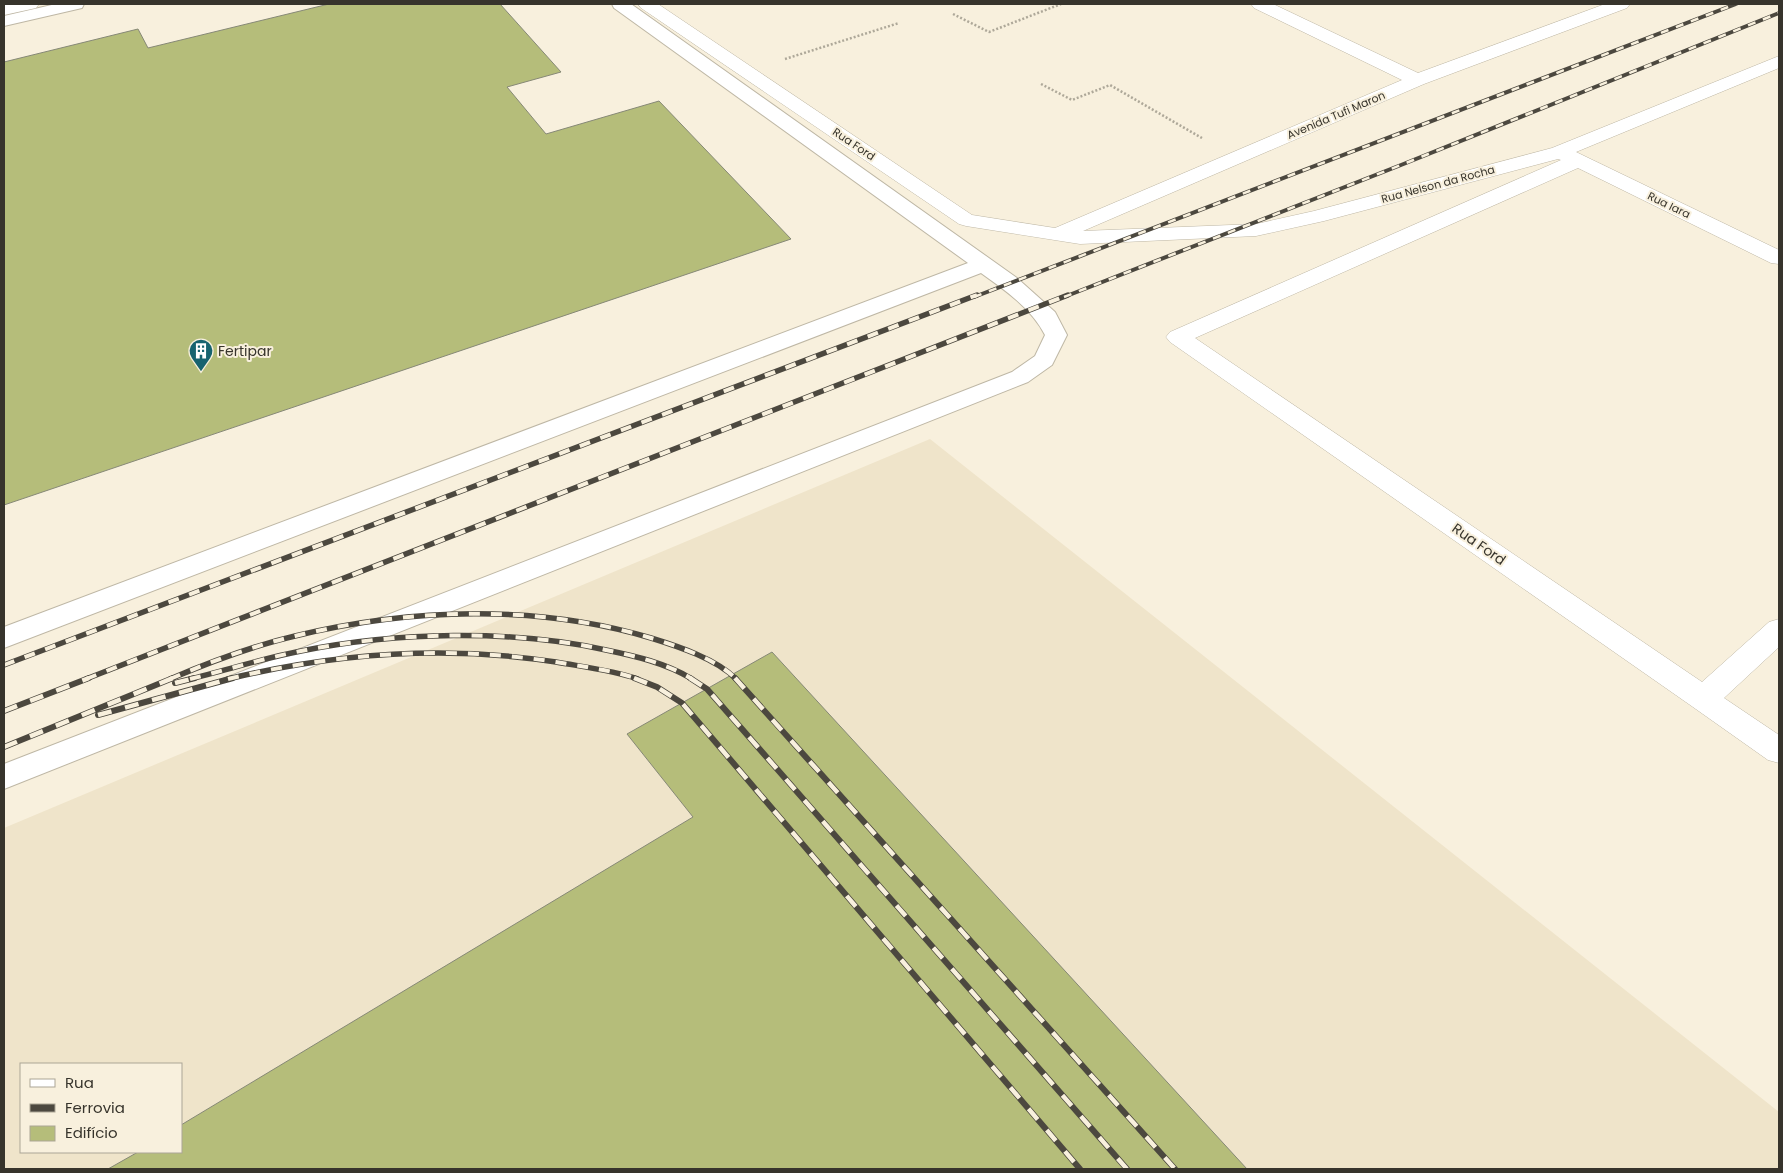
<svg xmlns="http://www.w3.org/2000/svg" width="1783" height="1173" font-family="Poppins,sans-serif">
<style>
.built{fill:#efe4ca;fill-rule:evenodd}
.building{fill:#b5bd7a;stroke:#868876}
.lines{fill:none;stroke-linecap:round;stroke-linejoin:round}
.service-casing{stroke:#beb7a5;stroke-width:2}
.minor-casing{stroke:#beb7a5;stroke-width:1}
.tertiary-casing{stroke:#beb7a5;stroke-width:1}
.path{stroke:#aea899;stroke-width:2.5;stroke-dasharray:2 2;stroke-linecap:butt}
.service{fill:#fff;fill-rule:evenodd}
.minor{fill:#fff;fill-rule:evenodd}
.tertiary{fill:#fff;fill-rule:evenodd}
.rail-far2-casing{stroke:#4c483f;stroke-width:4}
.rail-far1-casing{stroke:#4c483f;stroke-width:5.5}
.rail-casing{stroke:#4c483f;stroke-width:6}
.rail-far2{stroke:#f8f0dd;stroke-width:2.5;stroke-dasharray:8;stroke-linecap:butt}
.rail-far1{stroke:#f8f0dd;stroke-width:4;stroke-dasharray:11;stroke-linecap:butt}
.rail{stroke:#f8f0dd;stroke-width:4.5;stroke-dasharray:14;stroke-linecap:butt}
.labels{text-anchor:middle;stroke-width:4;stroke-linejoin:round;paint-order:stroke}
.far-street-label{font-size:11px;fill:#37342c;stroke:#f8f0dd}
.poi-label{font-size:14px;fill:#37342c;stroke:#f8f0dd;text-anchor:start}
.street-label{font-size:14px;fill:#37342c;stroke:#f8f0dd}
</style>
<rect width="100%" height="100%" fill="#f8f0dd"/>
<!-- built -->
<path class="built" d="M930,439L1779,1112V1169H4V828ZM21,1064H181V1152H21Z"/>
<!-- building -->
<path class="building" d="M329,4H500L561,72L507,87L546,134L659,101L791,239L4,505V62L138,29L148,48Z
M772,652L1247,1169H108L138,1152H181V1125L693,817L627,734Z"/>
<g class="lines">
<defs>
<path id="service" d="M56,4H84L82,8L4,26V16Z
M612,4H631L1017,278L1055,312L1067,335L1052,365L1028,382L4,789V764L1012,372L1035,356L1045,335C1032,309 1005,290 981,273L4,648V627L968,263L614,8Z"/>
<path id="minor" d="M638,4H658L972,215L1055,228L1402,80L1254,8L1251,4H1273L1418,73L1605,4H1630L1627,8L1424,84L1083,231L1256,224L1314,211L1552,148L1779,56V68L1576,152L1779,250V264L1771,263L1578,168L1195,338L1702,682L1769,622L1779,619V647L1724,698L1779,735V763L1768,760L1693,707L1170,342L1166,337L1170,332L1561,160L1558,159L1324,221L1256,236L1080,244L966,226L959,224L641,8Z"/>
<path id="tertiary" d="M8,4H39L36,8L4,15V5Z"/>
</defs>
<!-- service casing -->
<use href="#service" class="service-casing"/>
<!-- minor casing -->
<use href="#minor" class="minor-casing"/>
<!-- tertiary casing -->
<use href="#tertiary" class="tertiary-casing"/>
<!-- path -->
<path class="path" d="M953,14L989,32L1061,4
M785,59L899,23
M1041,84L1072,100L1110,85L1202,138"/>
<!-- service -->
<use href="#service" class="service"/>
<!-- minor -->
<use href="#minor" class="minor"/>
<!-- tertiary -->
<use href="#tertiary" class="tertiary"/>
<defs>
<path id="rail-far2" d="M974,297L1736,4
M1064,297L1401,165L1779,13"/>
<path id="rail-far1" d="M4,665L977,295
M86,679L1068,295
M170,679C210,662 252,646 295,636C410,608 538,604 651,638C677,646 717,659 736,679
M190,679C227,670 264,658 301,651C395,632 512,629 606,650C635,656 666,663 692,679
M228,679C336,653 446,645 556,662C584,667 612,670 638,679"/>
<path id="rail" d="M634,678L657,687L682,703L1080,1169
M690,678L707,689L1127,1169
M735,678L1175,1169
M175,683L195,678
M4,711L89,678
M98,715L233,678
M4,747L173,678"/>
</defs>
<!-- rail-far2 casing -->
<use href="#rail-far2" class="rail-far2-casing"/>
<!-- rail-far1 casing -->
<use href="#rail-far1" class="rail-far1-casing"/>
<!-- rail casing -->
<use href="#rail" class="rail-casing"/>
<!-- rail-far2 -->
<use href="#rail-far2" class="rail-far2"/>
<!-- rail-far1 -->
<use href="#rail-far1" class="rail-far1"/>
<!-- rail -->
<use href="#rail" class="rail"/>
</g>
<!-- icons -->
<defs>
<symbol id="building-pin" viewBox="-11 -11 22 30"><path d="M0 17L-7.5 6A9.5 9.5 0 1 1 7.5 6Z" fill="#17636f" stroke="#f8f0dd"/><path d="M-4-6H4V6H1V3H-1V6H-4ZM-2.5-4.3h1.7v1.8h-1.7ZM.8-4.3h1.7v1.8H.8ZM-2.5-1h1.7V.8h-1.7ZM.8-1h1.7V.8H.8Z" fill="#fff"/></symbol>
</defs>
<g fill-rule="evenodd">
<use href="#building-pin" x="187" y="337" width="28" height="38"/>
</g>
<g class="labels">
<!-- far-street labels -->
<g class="far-street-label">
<text transform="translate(1336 115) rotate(-23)" y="4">Avenida Tufi Maron</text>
<text transform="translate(854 144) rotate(34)" y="4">Rua Ford</text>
<text transform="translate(1438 184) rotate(-15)" y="4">Rua Nelson da Rocha</text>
<text transform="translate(1669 205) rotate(26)" y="4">Rua Iara</text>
</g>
<!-- poi labels -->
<g class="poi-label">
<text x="218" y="356">Fertipar</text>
</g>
<!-- street labels -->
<g class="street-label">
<text transform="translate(1479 544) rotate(35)" y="5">Rua Ford</text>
</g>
</g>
<!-- border -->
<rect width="1783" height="1173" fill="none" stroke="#37342c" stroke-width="10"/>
<!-- legend -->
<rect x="20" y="1063" width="162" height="90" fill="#f8f0dd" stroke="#aba596"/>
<rect x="30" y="1079" width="25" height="8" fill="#ffffff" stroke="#aba596"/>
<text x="65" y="1088" font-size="15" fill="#37342c">Rua</text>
<rect x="30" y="1104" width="25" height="8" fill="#4c483f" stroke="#aba596"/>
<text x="65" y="1113" font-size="15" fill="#37342c">Ferrovia</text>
<rect x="30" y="1126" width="25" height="15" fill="#b5bd7a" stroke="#aba596"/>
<text x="65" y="1138" font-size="15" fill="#37342c">Edifício</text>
</svg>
